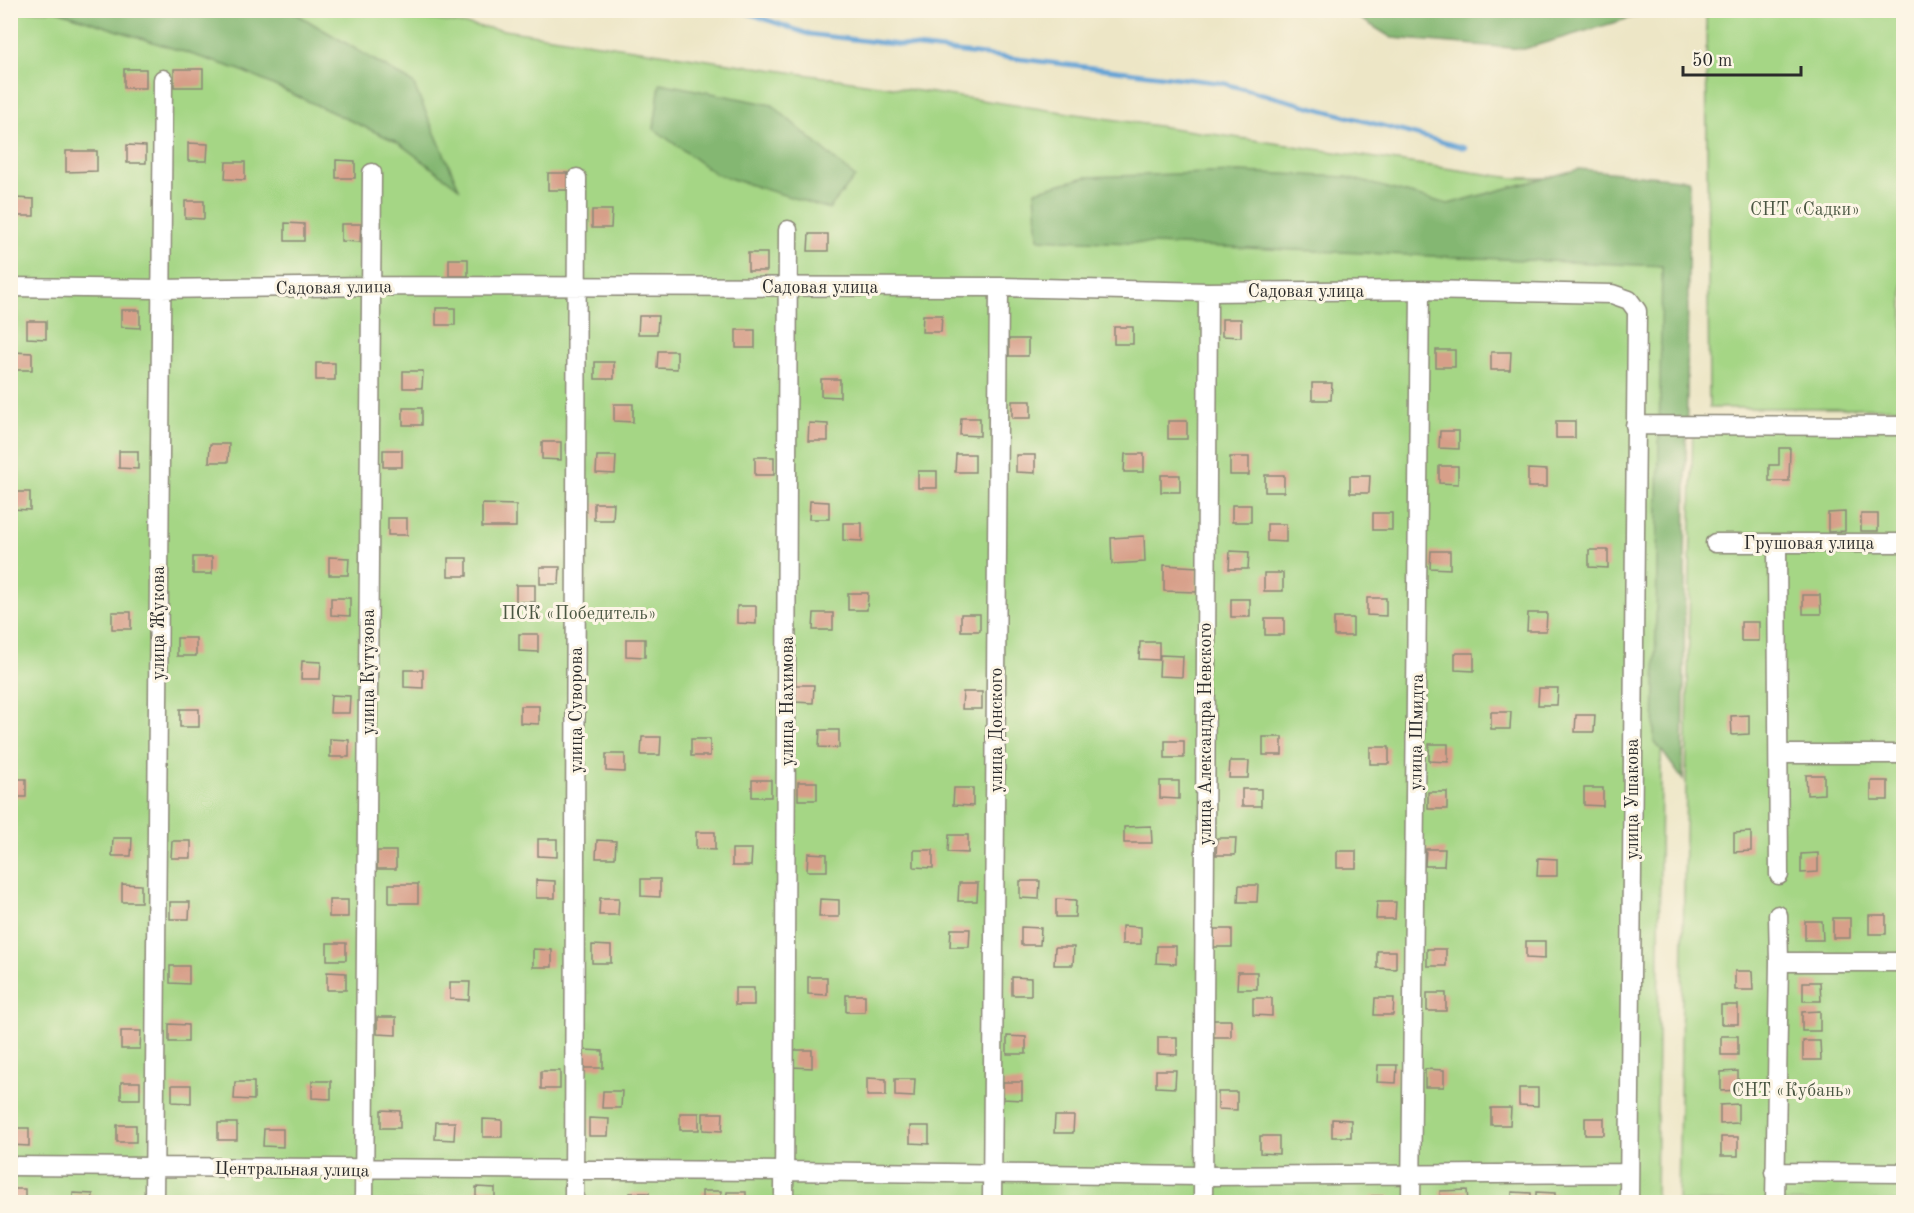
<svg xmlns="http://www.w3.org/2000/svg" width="1914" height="1213" font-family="'Old Standard TT',serif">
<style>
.green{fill:#a5d685;stroke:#688058;stroke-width:1.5}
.forest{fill:#84b772;stroke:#58714e;stroke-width:1.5}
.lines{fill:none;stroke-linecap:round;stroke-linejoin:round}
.stream{stroke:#62a2d5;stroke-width:4.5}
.building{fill:#d79f89}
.street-casing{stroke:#8c8878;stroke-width:21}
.street{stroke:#fff;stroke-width:18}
.labels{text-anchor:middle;stroke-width:6;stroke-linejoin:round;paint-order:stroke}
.park-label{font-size:18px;fill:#4a5642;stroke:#fcf5e5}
.street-label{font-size:18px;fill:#2b2b2b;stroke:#fcf5e5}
</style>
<rect width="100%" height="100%" fill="#fcf5e5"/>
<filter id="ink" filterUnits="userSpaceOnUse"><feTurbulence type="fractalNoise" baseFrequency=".0167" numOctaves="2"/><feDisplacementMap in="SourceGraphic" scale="12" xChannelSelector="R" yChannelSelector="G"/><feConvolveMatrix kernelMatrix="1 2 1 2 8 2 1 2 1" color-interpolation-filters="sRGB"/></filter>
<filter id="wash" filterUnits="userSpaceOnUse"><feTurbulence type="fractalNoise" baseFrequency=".008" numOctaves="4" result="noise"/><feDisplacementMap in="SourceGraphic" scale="24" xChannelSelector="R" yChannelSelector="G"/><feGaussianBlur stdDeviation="1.35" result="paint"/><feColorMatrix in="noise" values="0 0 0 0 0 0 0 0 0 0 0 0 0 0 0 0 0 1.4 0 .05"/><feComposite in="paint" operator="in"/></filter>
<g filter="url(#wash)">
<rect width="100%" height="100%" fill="#ede6c6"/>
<!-- green -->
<path class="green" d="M10,11H403L421,18L1513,178H1668L1656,1202H11Z
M1706,11H1903V408H1709Z
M1903,419V1202H1678L1693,420Z"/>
<!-- forest -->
<path class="forest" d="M290,10L413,83L459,188L397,142L240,70L57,11Z
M1348,11L1654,10V11L1524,49L1392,38Z
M660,83L772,105L855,177L829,209L716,174L654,129Z
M1579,169L1689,180L1683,780L1654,740L1662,266L1038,239L1035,191L1086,177L1239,172L1346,177L1448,204Z"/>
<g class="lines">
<!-- stream -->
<path class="stream" d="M739,10L808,34L1222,83L1465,148"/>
</g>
<g id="blocks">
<!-- building -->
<path class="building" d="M124,69H146V88H124Z
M174,69H203V87H174Z
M188,143L208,144L207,161H188Z
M127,145L146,146V163H127Z
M66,151H97V171L66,172Z
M336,160L355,161V178H336Z
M226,162H245V180L225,179Z
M548,173H567V190H548Z
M15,198L34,199V216H15Z
M185,201H204V219L185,218Z
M592,210H612L611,228H592Z
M285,223L304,224V241H285Z
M341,224H361L360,242L341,241Z
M809,234H828V251H808Z
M748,253H767V271H748Z
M449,259H468V276H449Z
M436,308H455V325H436Z
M121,310H140V328L121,327Z
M923,315H942L941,332H922Z
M639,316H658L657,334H638Z
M1222,319H1241V337L1222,336Z
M27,321H46V339L27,338Z
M1114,327H1133V344H1114Z
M736,330H755V348H736Z
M1009,339H1028V356H1009Z
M1436,350H1455V367H1436Z
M658,351H677V369L657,368Z
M13,352L32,353V370H12Z
M1491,352H1511L1510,370H1491Z
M595,362H614V379H595Z
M316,363H335V380H316Z
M403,371H423L422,388H403Z
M821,379H840V397L821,396Z
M1312,383H1332L1331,400H1312Z
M1012,401H1031V418H1012Z
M614,404H633V422L614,421Z
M403,408H422V425H403Z
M961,418H980V436L960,435Z
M1168,421H1187V439H1168Z
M1556,421H1575V438H1556Z
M809,423L828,424V441H808Z
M1440,431H1459V449L1439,448Z
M542,442H561V460L542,459Z
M210,444H229L228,462H209Z
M1779,448H1790L1789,481H1769V465H1779Z
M383,450H402V467H383Z
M119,451H138V469L119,468Z
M956,454H975V472H955Z
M1125,454H1144V472H1124Z
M1016,455H1035V473L1016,472Z
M597,456H616L615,474L596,473Z
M755,457H774V475H755Z
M1230,457H1249V475H1230Z
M1439,466H1458V484L1439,483Z
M1528,469L1547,470V487H1528Z
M918,471H937V488H918Z
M1161,475H1180V492H1161Z
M1265,475H1284V492H1265Z
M1350,476H1370L1369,493H1350Z
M11,492H30V510L11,509Z
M810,501L829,502V519H809Z
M594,503H614L613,520H594Z
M482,504L516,505V527H482Z
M1232,505H1251V522H1232Z
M1845,512V531L1828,532V513Z
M1373,513H1392V530H1373Z
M1861,514H1878V531H1861Z
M388,518H407V535H388Z
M843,523H862V541L843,540Z
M1267,524H1286V542L1267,541Z
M1144,536L1145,562L1112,564L1111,538Z
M1589,550H1608V568L1589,567Z
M1230,551L1249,552L1248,569H1229Z
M1431,551H1450V569L1430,568Z
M193,557H212V574H193Z
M329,557L349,558L348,575H329Z
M448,558H467V576H448Z
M1164,565L1198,567L1197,592L1164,591Z
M540,567H560L559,584H540Z
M1264,573H1283V591H1264Z
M516,585H535V602H516Z
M848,593H868L867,610H848Z
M1803,595H1820L1821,614H1803Z
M331,598H350V616L331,615Z
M1367,598H1386V616L1367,615Z
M1231,599H1250V617H1231Z
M737,606H756V624L737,623Z
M112,612H131V629H112Z
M814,613H833V630H813Z
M1528,613H1547L1546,631H1527Z
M961,614H980V631H961Z
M1265,618H1284V635H1265Z
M1334,618H1353V636H1334Z
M1741,622H1759V641H1741Z
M519,634H538V652L519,651Z
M177,638H196V656H177Z
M626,639H645V657L626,656Z
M1140,642H1159V660L1139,659Z
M1455,653H1474V671L1455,670Z
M1160,655L1183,656L1182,677L1159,676Z
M302,661L321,662L320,679H301Z
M404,670H423V688L404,687Z
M795,685H814L813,703L794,702Z
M1539,688H1558L1557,705H1538Z
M963,692H982V709H962Z
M331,695L350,696L349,713H330Z
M520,706H539V724L520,723Z
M180,709H199V727H180Z
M1491,712H1511L1510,729H1491Z
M1576,715H1595L1594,732H1575Z
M1749,715V734L1732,735L1731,716Z
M820,730H839V748L819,747Z
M642,737H661L660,755H641Z
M1263,737H1282V755H1263Z
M330,739L349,740V757H330Z
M691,739H710V756H691Z
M1165,741H1184V758H1165Z
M1429,744H1448V762L1429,761Z
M1370,747H1389V764H1370Z
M606,754H625V772L606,771Z
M1230,761H1249L1248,778H1229Z
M1806,775H1824V794L1807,795Z
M10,779H26V797H10Z
M752,780H771V797H752Z
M1160,781H1179V799L1160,798Z
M1871,781H1888V800H1871Z
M798,782H817V800H798Z
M954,788H973V806L953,805Z
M1584,788H1603V806L1584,805Z
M1242,789H1261V806H1242Z
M1428,792H1447V809H1428Z
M1151,826L1152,843H1124V827Z
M696,832H715V850L696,849Z
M1751,832V851L1734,852V833Z
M949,835H968V853L948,852Z
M113,838H132L131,856H112Z
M1217,838H1236L1235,855H1216Z
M538,839H557V857L538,856Z
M597,840L616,841L615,858H596Z
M172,841H191V858H171Z
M732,849H752L751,866H732Z
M1426,849H1445L1444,866H1425Z
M914,850H933V868L914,867Z
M377,851H396V869H377Z
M1337,851H1356V868H1337Z
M808,853L827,854V871H807Z
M1818,853V872L1801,873V854Z
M1538,858L1557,859V876H1537Z
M641,879H660V897L641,896Z
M536,880L555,881V898H536Z
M1020,881H1040L1039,899L1020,898Z
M959,883H978L977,901H958Z
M122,884L141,885V902H122Z
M389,884H418V903H389Z
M1239,885H1258L1257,902H1238Z
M600,898H619L618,915H599Z
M820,899L839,900V917H819Z
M1056,899L1076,900L1075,917H1056Z
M329,900H348V917H329Z
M170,902H190L189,919H170Z
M1377,902H1396L1395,919H1376Z
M1869,915H1886V934H1869Z
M1833,918H1850V938H1833Z
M1805,921H1822L1823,940H1805Z
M1122,926L1141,927V944H1122Z
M1021,927L1041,928L1040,945H1021Z
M951,929H970L969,947H950Z
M1213,929H1232V947H1213Z
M1526,941H1545V959L1526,958Z
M327,943H346V960H327Z
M592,945L611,946V963H592Z
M1157,946H1176V964L1156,963Z
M1055,947H1074L1073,965H1054Z
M533,949L552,950V967H533Z
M1427,949H1446V966H1427Z
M1377,951H1396V969L1377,968Z
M170,966H189V984L170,983Z
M1735,971H1752L1753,990H1735Z
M327,972L346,973V990H327Z
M1238,972H1257V989H1237Z
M808,977H827V995L808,994Z
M1012,977L1031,978V995H1012Z
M450,982H470L469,1000L450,999Z
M1803,982H1820L1821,1001H1803Z
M735,988H754V1005H735Z
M1427,993H1446V1011H1427Z
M846,995H865V1012H846Z
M1253,998H1272V1016L1253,1015Z
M1375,998H1394L1393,1015H1374Z
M1721,1005H1738V1024H1721Z
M1820,1011V1031H1802V1012Z
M377,1017H396V1035L377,1034Z
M1212,1020H1231V1037H1212Z
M169,1024L188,1025V1042H169Z
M121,1031H141L140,1049H121Z
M1007,1036L1026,1037V1054H1007Z
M1721,1036H1738V1055H1721Z
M1158,1037H1177V1055L1158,1054Z
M1803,1041H1820L1821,1060H1803Z
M584,1050L603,1051V1068H584Z
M793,1050H812V1068L792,1067Z
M1378,1065H1397L1396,1083L1377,1082Z
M1425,1069L1444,1070V1087H1425Z
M1156,1070H1176L1175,1088L1156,1087Z
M541,1071H560V1089H541Z
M1738,1071V1090L1721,1091V1072Z
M867,1078L886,1079V1096H867Z
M895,1079H915L914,1097L895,1096Z
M312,1081H331V1099L312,1098Z
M121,1082H140V1099H121Z
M235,1082H254V1100L234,1099Z
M1003,1082H1022V1100L1003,1099Z
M172,1085H191V1103L172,1102Z
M1519,1088H1538V1106L1519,1105Z
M603,1091H622L621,1108H602Z
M1218,1092H1237V1110L1218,1109Z
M1738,1104V1123L1720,1124V1105Z
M1491,1108H1511L1510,1125H1491Z
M381,1110L400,1111V1128H381Z
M680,1113H699V1130H680Z
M703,1113H723L722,1131L703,1130Z
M1055,1116H1074L1073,1133H1054Z
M589,1118L609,1119L608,1136H589Z
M1585,1118H1604V1135H1585Z
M483,1119L502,1120V1137H483Z
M1332,1119L1351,1120V1137H1332Z
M436,1122H455L454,1140L435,1139Z
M218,1123H237V1140H218Z
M117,1125H136V1142H117Z
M910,1126H929V1144L910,1143Z
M10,1128H29V1146L10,1145Z
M264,1129H283V1147L263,1146Z
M1260,1136H1279V1154L1260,1153Z
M1721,1137H1738V1156H1721Z
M476,1187L495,1188V1202H476Z
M10,1189H25V1202H10Z
M1467,1190L1468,1202H1441L1440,1191Z
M702,1191H721V1202H702Z
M727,1192H746V1202H726Z
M1512,1192L1531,1193V1202H1512Z
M1536,1192L1555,1193V1202H1536Z
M73,1193L93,1194L92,1202H73Z
M630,1193H649V1202H630Z
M1372,1196H1391V1202H1372Z
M1594,1199L1614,1200V1202H1594Z"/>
</g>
</g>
<g filter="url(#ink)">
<use href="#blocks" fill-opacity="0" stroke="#8c8878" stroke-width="1.5"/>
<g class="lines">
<defs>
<path id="street" d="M10,287L160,289L371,286L999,287L1208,292L1420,290L1612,294L1629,300L1637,311L1629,1202
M1635,425L1904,426
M1715,543H1904
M1777,543L1779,875
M1779,754H1904
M1779,962H1904
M10,1166L784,1171L1203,1176L1629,1173
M1774,1172L1904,1173
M154,1202L163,79
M364,1202L372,173
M574,1202L577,178
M784,1202L788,230
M992,1202L999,287
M1203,1202L1208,292
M1411,1202L1420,290
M1775,1202L1779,962L1778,915"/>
</defs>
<!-- street casing -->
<use href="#street" class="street-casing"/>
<!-- street -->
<use href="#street" class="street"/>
</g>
</g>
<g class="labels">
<!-- park labels -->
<g class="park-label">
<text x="1805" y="215">СНТ «Садки»</text>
<text x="579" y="619">ПСК «Победитель»</text>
<text x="1792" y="1096">СНТ «Кубань»</text>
</g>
<!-- street labels -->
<g class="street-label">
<text transform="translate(334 287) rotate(-1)" y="6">Садовая улица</text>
<text x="820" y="293">Садовая улица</text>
<text x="1306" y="297">Садовая улица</text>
<text x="1809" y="549">Грушовая улица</text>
<text transform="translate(158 623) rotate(-90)" y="6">улица Жукова</text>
<text transform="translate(368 672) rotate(-90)" y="6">улица Кутузова</text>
<text transform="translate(787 701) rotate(-90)" y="6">улица Нахимова</text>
<text transform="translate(576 710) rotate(-90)" y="6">улица Суворова</text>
<text transform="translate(996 730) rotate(-90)" y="6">улица Донского</text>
<text transform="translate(1416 732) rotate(-89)" y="6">улица Шмидта</text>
<text transform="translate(1205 734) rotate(-90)" y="6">улица Александра Невского</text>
<text transform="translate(1632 799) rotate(-90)" y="6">улица Ушакова</text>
<text transform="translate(292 1169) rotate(1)" y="6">Центральная улица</text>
</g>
</g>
<!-- margin -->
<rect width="1914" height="1213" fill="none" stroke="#fcf5e5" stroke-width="36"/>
<!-- scale -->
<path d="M1683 66v9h118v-9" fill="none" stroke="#2b2b2b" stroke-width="3"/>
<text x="1692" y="66" font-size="18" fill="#2b2b2b" stroke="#fcf5e5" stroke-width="4.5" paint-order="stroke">50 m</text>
</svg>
